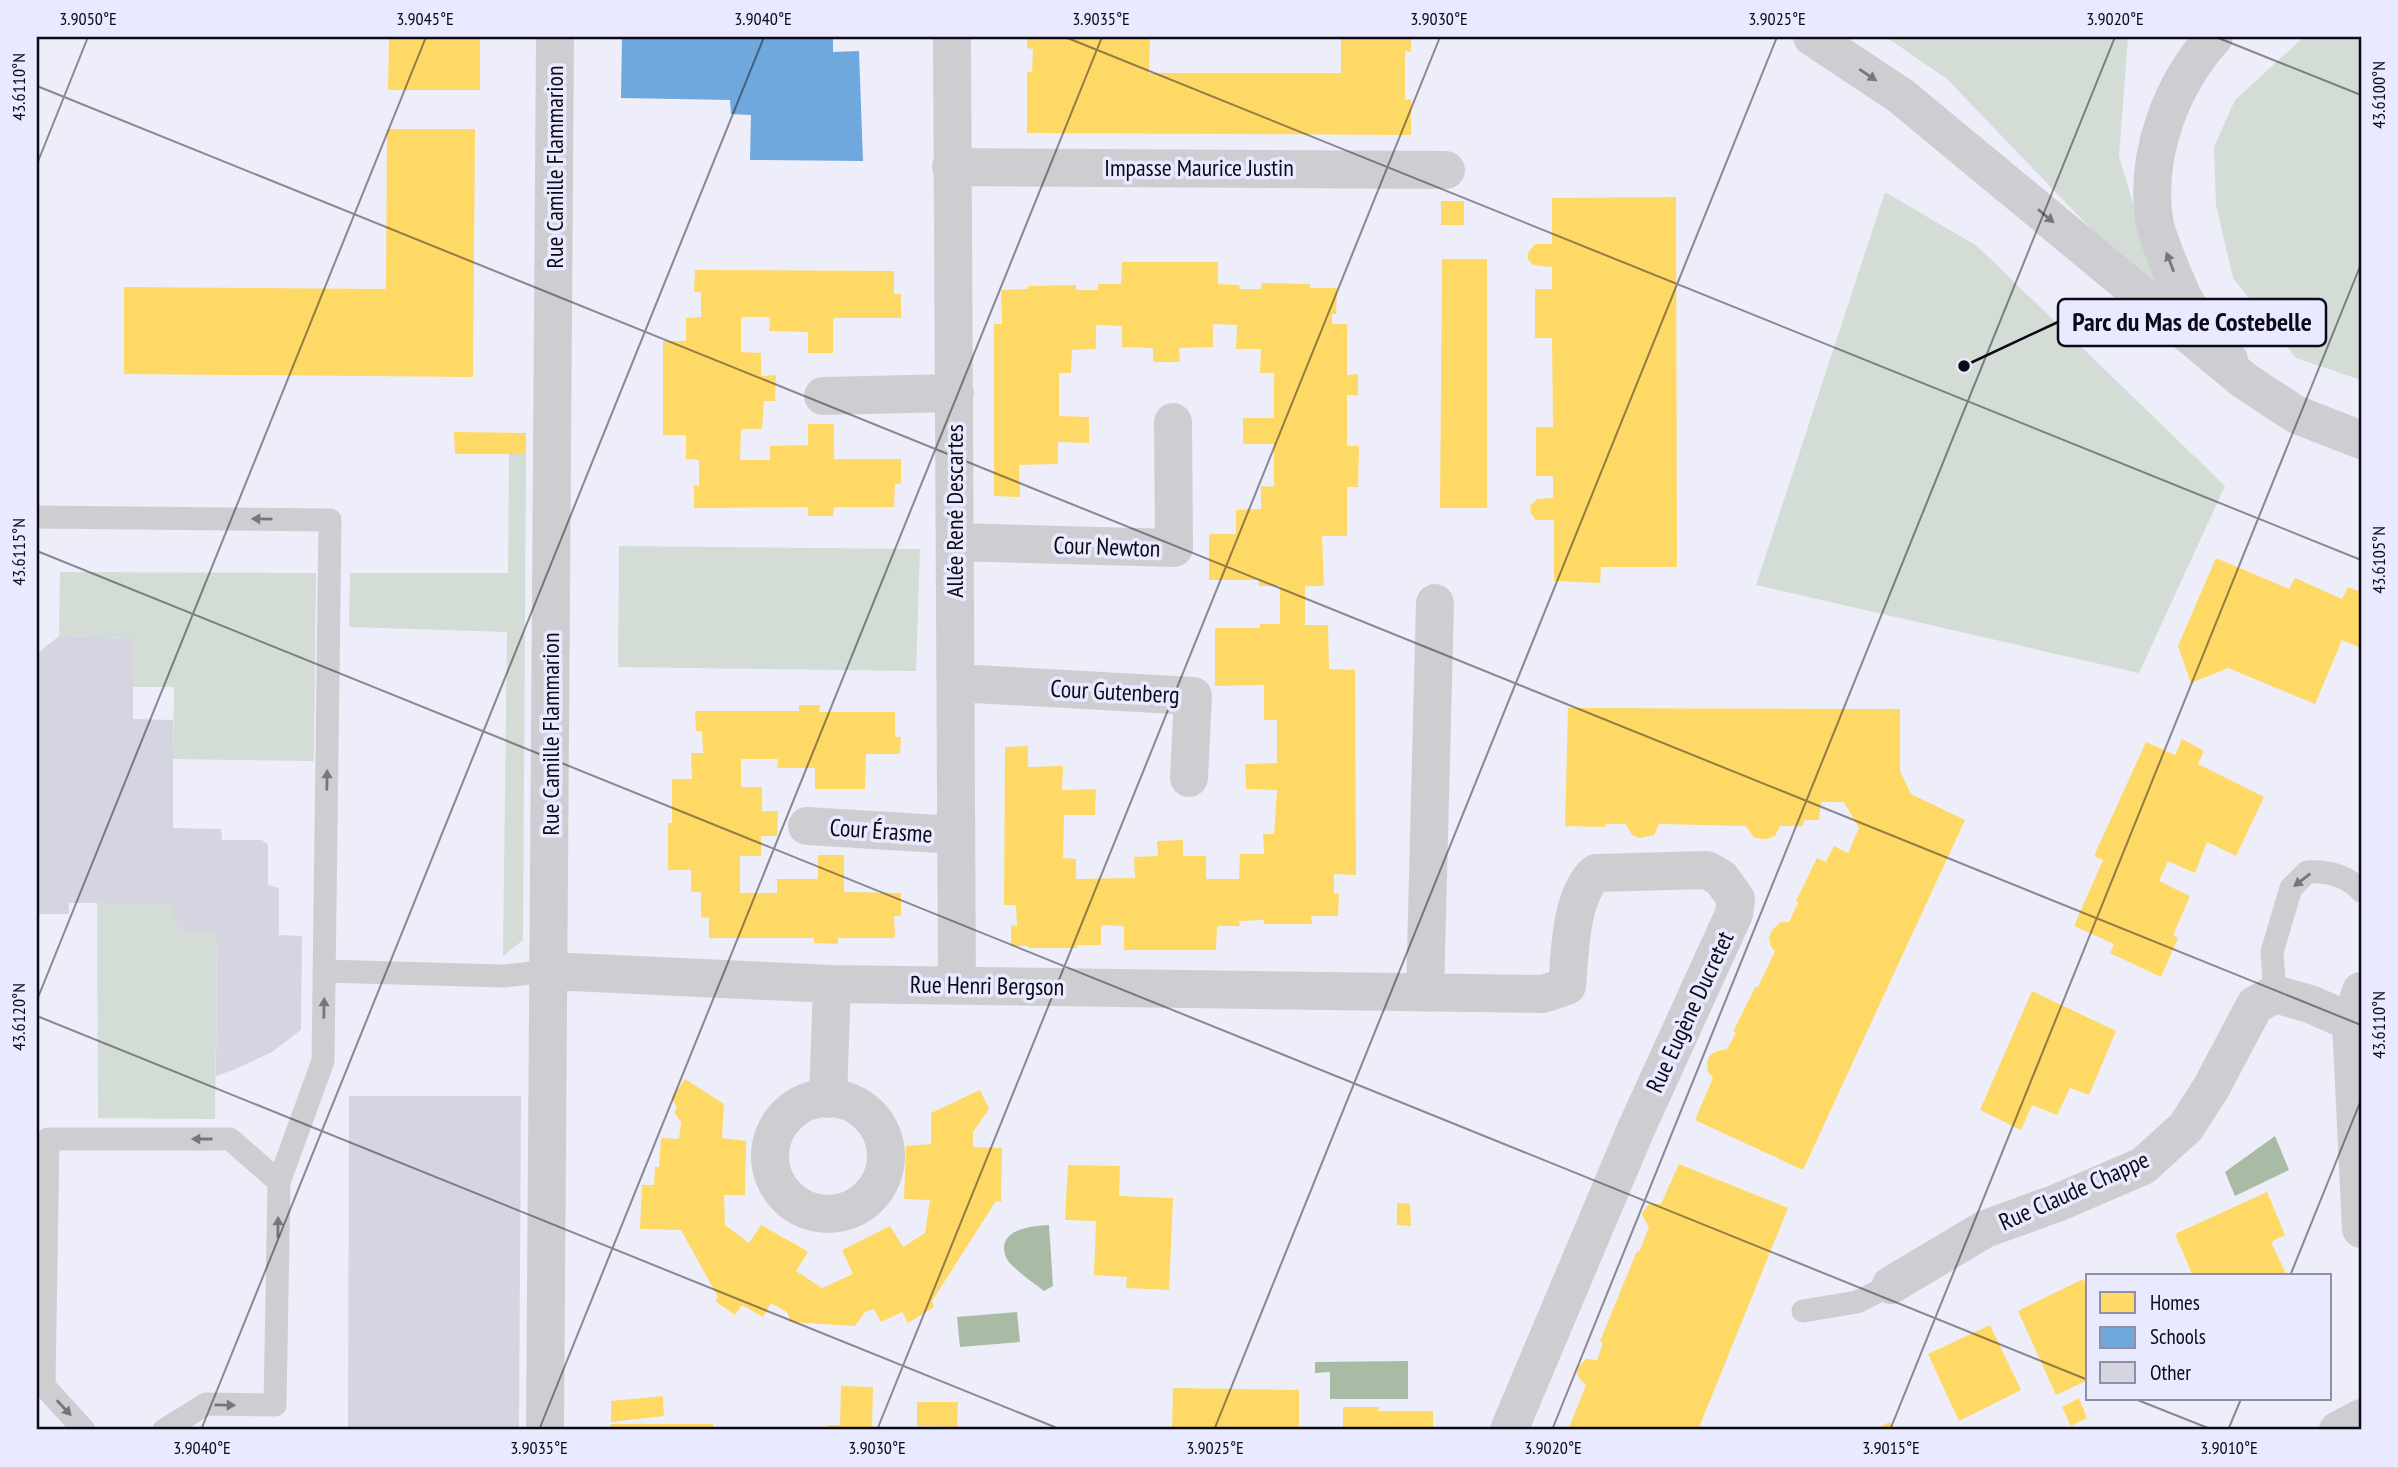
<svg xmlns="http://www.w3.org/2000/svg" width="2398" height="1467" font-family="'PT Sans Narrow',sans-serif">
<style>
.green{fill:#d3dcd5}
.water{fill:#a9baa5}
.homes{fill:#ffd966}
.schools{fill:#6fa8dc}
.building{fill:#d5d5e2}
.lines{fill:none;stroke-linecap:round;stroke-linejoin:round}
.service{stroke:#ceced2;stroke-width:23}
.minor{stroke:#ceced2;stroke-width:38}
.secondary{stroke:#ceced2;stroke-width:38}
.primary{stroke:#ceced2;stroke-width:38}
.oneway{fill:#76767d}
.ticks{fill:none;stroke:#0b0a16;stroke-width:2;stroke-opacity:0.45}
.labels{text-anchor:middle;stroke-width:7;stroke-linejoin:round;paint-order:stroke}
.street-label{font-size:24px;fill:#0b0a16;stroke:#e9e9ff}
.leader{fill:none;stroke:#0b0a16;stroke-width:2.5}
.callout-dot{fill:#0b0a16;stroke:#e9e9ff;stroke-width:2.5}
.callout{fill:#e9e9ff;stroke:#0b0a16;stroke-width:2.5}
.callout-label{font-size:26px;text-anchor:middle;font-weight:bold;fill:#0b0a16}
.neatline{fill:none;stroke:#0b0a16;stroke-width:2.5}
.ticks-label{font-size:18px;text-anchor:middle;fill:#0b0a16}
</style>
<rect width="100%" height="100%" fill="#eeeefa"/>
<!-- green -->
<path class="green" d="M1886,37H2128L2119,156L2163,304L1947,79Z
M2304,37H2361V380L2296,358L2233,278L2216,205L2214,147L2235,100Z
M1885,192L1977,246L2225,486L2139,673L1756,585Z
M509,454H526L523,940L503,956L507,632L349,627L350,573H508Z
M619,546L920,549L916,671L618,667Z
M60,572L316,573L314,761L173,759L174,687H132L133,638L59,636Z
M97,903H173C172,935 191,932 217,934L215,1119L98,1118Z"/>
<!-- water -->
<path class="water" d="M2275,1136L2289,1170L2235,1196L2225,1172Z
M1049,1225L1053,1286L1044,1291C1034,1283 1023,1276 1014,1267C1008,1263 1004,1255 1004,1248C1004,1228 1034,1226 1049,1225Z
M1017,1312L1020,1342L960,1347L957,1317Z
M1408,1361V1399H1330V1372L1315,1373V1362Z"/>
<!-- homes -->
<path class="homes" d="M389,37H480V90H388Z
M1027,37H1150L1149,73H1341V37H1411V52L1405,51V100L1411,99V135L1027,133V72H1032L1033,49L1027,48Z
M387,129H475L473,377L124,374V287L386,289Z
M1676,197L1677,567H1601L1600,583L1554,581V520H1536L1531,514L1530,506L1537,499L1553,498V476H1536V427H1553L1552,338H1535V289H1552V267L1533,265L1528,259V253L1535,244H1552V198Z
M1441,201H1464V225H1441Z
M1442,259H1487V508H1440Z
M1122,262H1218V284L1239,285L1240,289H1261L1262,283L1310,284V288H1337L1336,314H1332V324H1347V375L1358,374V395H1347V446H1359L1358,487H1347V536H1322L1324,586H1305V625H1328L1329,669L1355,670L1356,875L1334,874V894H1339L1338,916H1311L1312,924H1264V920L1239,921L1240,926H1217L1216,950H1124V926L1101,925V945H1077V948H1029L1028,946H1011V925L1017,926L1016,905H1004L1005,747L1028,746V767L1063,766L1062,790L1096,789L1095,815H1064L1063,858L1076,859V879L1135,878L1134,857L1158,856L1157,841L1183,840V856H1206V879H1239L1240,854H1264L1263,834H1274L1277,790L1246,789L1245,764L1277,763V720H1264V685L1215,686V628H1260V624H1280V586H1259V580H1209V534H1236V510L1261,509V486L1274,487V444H1243V418H1274V373H1260L1261,349H1236L1237,325L1213,324V347L1179,348L1180,362H1153V348L1122,347V326L1096,325V349L1072,350L1071,373H1059V416L1089,417V443L1058,442V464L1019,465L1020,497L994,496V324H1002L1001,290L1028,289V286L1076,285V290H1098V284H1121Z
M695,270L894,271V294H901V318H833V353H808V332L769,331L770,317H741V352L761,353V376L776,375L775,401H764L762,429H741L740,460H770V446L808,445V424H834V459H901V484H895L894,507H834L833,516H808V507L694,508V485L699,486V460L686,459V435H663V341H686V318L701,317V292H694Z
M454,432L526,433V454H455Z
M2216,558L2289,589L2295,578L2342,599L2348,587L2361,592V643L2359,647L2342,640L2315,704L2228,668L2191,683L2178,646Z
M799,705H820L819,712H895V737H901L900,754H866L865,789H815V768H777L778,759H741V787H762V811H778L777,836H761V856H740V893H777V879H818V855H844V892L901,893V916H894L895,938H838V944L814,943V938H709V918L701,917V892H691V870H668V823H672V779H692L691,753H703L702,731H696L695,711H799Z
M1568,708L1900,709V771L1911,794L1965,820L1803,1170L1695,1120L1713,1078L1708,1072L1707,1063L1710,1055L1717,1051L1727,1049L1736,1033L1733,1032L1755,987H1758L1775,951L1771,947L1769,938L1772,930L1781,922H1789L1798,903L1796,901L1817,858L1826,862L1834,846L1848,853L1859,828L1844,802H1821L1819,820H1804L1803,826H1780L1775,836L1766,839L1754,838L1746,826L1659,824L1654,835L1640,838L1632,835L1626,824H1606L1605,827L1565,826Z
M2182,739L2204,751L2198,764L2264,797L2236,856L2207,842L2195,873L2168,861L2159,881L2190,896L2173,935L2178,938L2161,977L2110,953L2114,944L2074,926L2103,860L2094,856L2146,742L2175,755Z
M2032,991L2116,1031L2089,1095L2070,1088L2057,1115L2032,1105L2021,1130L1980,1110Z
M685,1079L724,1104L722,1138L746,1141L745,1195H724L725,1225L749,1243L761,1225L802,1248L808,1252L796,1271L822,1288L853,1274L842,1250L890,1226L903,1247L925,1233L930,1200L904,1199L906,1146L931,1144V1113L980,1090L989,1109L973,1132V1147L1002,1148L1001,1202L996,1201L932,1301L934,1307L908,1323L902,1312L881,1322L874,1309L865,1312L855,1326L791,1322L787,1312L771,1303L763,1317L742,1305L735,1315L715,1301L718,1297L681,1230L640,1229L642,1185H654L655,1167H659L661,1138L679,1139L681,1122L674,1112L677,1108L672,1098Z
M1679,1164L1788,1208L1698,1430H1568L1586,1385L1581,1381L1577,1374L1578,1367L1586,1359L1597,1360L1603,1343L1600,1341L1637,1251L1639,1252L1649,1227L1642,1215L1644,1210L1649,1204H1661Z
M1068,1165L1120,1166L1119,1196L1173,1198L1169,1290L1126,1288L1127,1277L1094,1275L1096,1221L1065,1220Z
M2267,1192L2285,1235L2271,1242L2287,1276H2193L2175,1234Z
M1397,1203L1410,1204L1411,1226L1397,1225Z
M2083,1279L2088,1288V1380L2056,1395L2018,1311Z
M1990,1325L2021,1390L1959,1421L1928,1354Z
M841,1386L873,1387L872,1426L875,1427V1430H828L827,1425H840Z
M1173,1388L1299,1390V1430H1172Z
M663,1396L664,1416L611,1422V1401Z
M2079,1398L2087,1418L2071,1426L2062,1407Z
M917,1402H958L957,1427L917,1426Z
M1343,1407H1379L1378,1411H1433V1430H1343Z
M1890,1422L1894,1430H1872Z
M611,1424H713V1430H611Z"/>
<!-- schools -->
<path class="schools" d="M622,37H833V52L859,51L863,161L750,160L751,115L731,114L730,100L621,98Z"/>
<!-- building -->
<path class="building" d="M59,636L133,638V719L173,720V828L221,829L222,840H262L268,845V885L279,888V935L302,936L301,1030L272,1052L236,1069L216,1076L217,934L185,932L177,924L173,915V903H69V914H37V654Z
M349,1096H521L519,1430H348Z"/>
<g class="lines">
<!-- service -->
<path class="service" d="M37,517L330,520L323,1061L279,1182L275,1405L206,1404L164,1430
M324,971L503,976L550,971
M2275,994L2272,952L2291,888L2307,872C2328,871 2347,875 2361,891
M1803,1311L1857,1302L1891,1285
M84,1430L44,1386L48,1139H230L279,1182"/>
<!-- minor -->
<path class="minor" d="M952,37L957,986
M951,167L1446,170
M823,396L955,393
M956,542L1174,548L1173,422
M956,683L1193,696L1189,778
M807,826L956,835
M550,971L832,984L1543,994L1567,986C1570,954 1570,895 1596,873L1707,870L1721,878L1736,899L1734,914L1636,1129L1509,1430
M2361,991L2351,1022L2361,1229
M1425,993L1435,603
M770 1156a58 58 0 1 1 116 0a58 58 0 1 1-116 0Z
M828,1099L832,984
M1891,1285L1985,1229L2057,1203L2143,1166L2186,1127L2211,1088L2255,1005L2275,994L2310,1004L2351,1022
M545,1430L555,37"/>
<!-- secondary -->
<path class="secondary" d="M2214,37C2171,85 2145,154 2154,219C2156,235 2175,279 2182,295C2193,318 2214,339 2229,360
M2338,1430L2361,1418"/>
<!-- primary -->
<path class="primary" d="M1812,37L1901,96L2245,381L2295,414L2361,440"/>
</g>
<!-- one-way arrows -->
<defs><path id="oneway-solid" d="M-6-.8H1V-3.2L6.5 0L1 3.2V.8H-6Z" transform="scale(1.75)"/></defs>
<g class="oneway">
<use href="#oneway-solid" transform="translate(1868 75) rotate(34)"/>
<use href="#oneway-solid" transform="translate(2046 216) rotate(40)"/>
<use href="#oneway-solid" transform="translate(2170 262) rotate(-111)"/>
<use href="#oneway-solid" transform="translate(262 519) rotate(-179)"/>
<use href="#oneway-solid" transform="translate(327 780) rotate(-89)"/>
<use href="#oneway-solid" transform="translate(2302 880) rotate(142)"/>
<use href="#oneway-solid" transform="translate(324 1008) rotate(-89)"/>
<use href="#oneway-solid" transform="translate(202 1139) rotate(180)"/>
<use href="#oneway-solid" transform="translate(278 1227) rotate(-89)"/>
<use href="#oneway-solid" transform="translate(225 1405) rotate(1)"/>
<use href="#oneway-solid" transform="translate(64 1408) rotate(47)"/>
</g>
<!-- ticks -->
<path class="ticks" d="M1065,37L2361,560M2216,37L2361,95M37,86L2361,1025M37,164L88,37M37,551L2088,1380M37,1000L426,37M37,1016L1062,1430M2290,1276L2361,1100M2135,1399L2213,1430M201,1430L764,37M539,1430L1102,37M877,1430L1440,37M1214,1430L1777,37M1552,1430L2115,37M1890,1430L2361,264M2228,1430L2241,1399"/>
<g class="labels">
<!-- street labels -->
<g class="street-label">
<text transform="translate(555 167) rotate(-90)" y="8">Rue Camille Flammarion</text>
<text x="1199" y="176">Impasse Maurice Justin</text>
<text transform="translate(955 511) rotate(-90)" y="8">Allée René Descartes</text>
<text transform="translate(1107 547) rotate(2)" y="8">Cour Newton</text>
<text transform="translate(1115 692) rotate(3)" y="8">Cour Gutenberg</text>
<text transform="translate(551 734) rotate(-90)" y="8">Rue Camille Flammarion</text>
<text transform="translate(881 831) rotate(4)" y="8">Cour Érasme</text>
<text transform="translate(987 986) rotate(1)" y="8">Rue Henri Bergson</text>
<text transform="translate(1690 1012) rotate(-65)" y="8">Rue Eugène Ducretet</text>
<text transform="translate(2074 1191) rotate(-24)" y="8">Rue Claude Chappe</text>
</g>
</g>
<!-- callouts -->
<path class="leader" d="M1964 366L2058 322"/>
<circle class="callout-dot" cx="1964" cy="366" r="7"/>
<rect class="callout" x="2058" y="299" width="268" height="47" rx="7"/>
<g class="callout-label">
<text x="2192" y="331">Parc du Mas de Costebelle</text>
</g>
<!-- border -->
<rect width="2398" height="1467" fill="none" stroke="#e9e9ff" stroke-width="77"/>
<!-- legend -->
<rect x="2086" y="1274" width="245" height="126" fill="#e9e9ff" stroke="#9090a2" stroke-width="2"/>
<rect x="2100" y="1292" width="35" height="21" fill="#ffd966" stroke="#9090a2" stroke-width="2"/>
<text x="2150" y="1310" font-size="21" fill="#0b0a16">Homes</text>
<rect x="2100" y="1327" width="35" height="21" fill="#6fa8dc" stroke="#9090a2" stroke-width="2"/>
<text x="2150" y="1344" font-size="21" fill="#0b0a16">Schools</text>
<rect x="2100" y="1362" width="35" height="21" fill="#d5d5e2" stroke="#9090a2" stroke-width="2"/>
<text x="2150" y="1380" font-size="21" fill="#0b0a16">Other</text>
<rect x="38" y="38" width="2322" height="1390" class="neatline"/>
<g class="ticks-label">
<text x="88" y="25">3.9050°E</text>
<text x="425" y="25">3.9045°E</text>
<text x="763" y="25">3.9040°E</text>
<text x="1101" y="25">3.9035°E</text>
<text x="1439" y="25">3.9030°E</text>
<text x="1777" y="25">3.9025°E</text>
<text x="2115" y="25">3.9020°E</text>
<text transform="translate(19 87) rotate(-90)" y="6">43.6110°N</text>
<text transform="translate(2379 95) rotate(-90)" y="6">43.6100°N</text>
<text transform="translate(19 552) rotate(-90)" y="6">43.6115°N</text>
<text transform="translate(2379 560) rotate(-90)" y="6">43.6105°N</text>
<text transform="translate(19 1017) rotate(-90)" y="6">43.6120°N</text>
<text transform="translate(2379 1025) rotate(-90)" y="6">43.6110°N</text>
<text x="202" y="1454">3.9040°E</text>
<text x="539" y="1454">3.9035°E</text>
<text x="877" y="1454">3.9030°E</text>
<text x="1215" y="1454">3.9025°E</text>
<text x="1553" y="1454">3.9020°E</text>
<text x="1891" y="1454">3.9015°E</text>
<text x="2229" y="1454">3.9010°E</text>
</g>
</svg>
